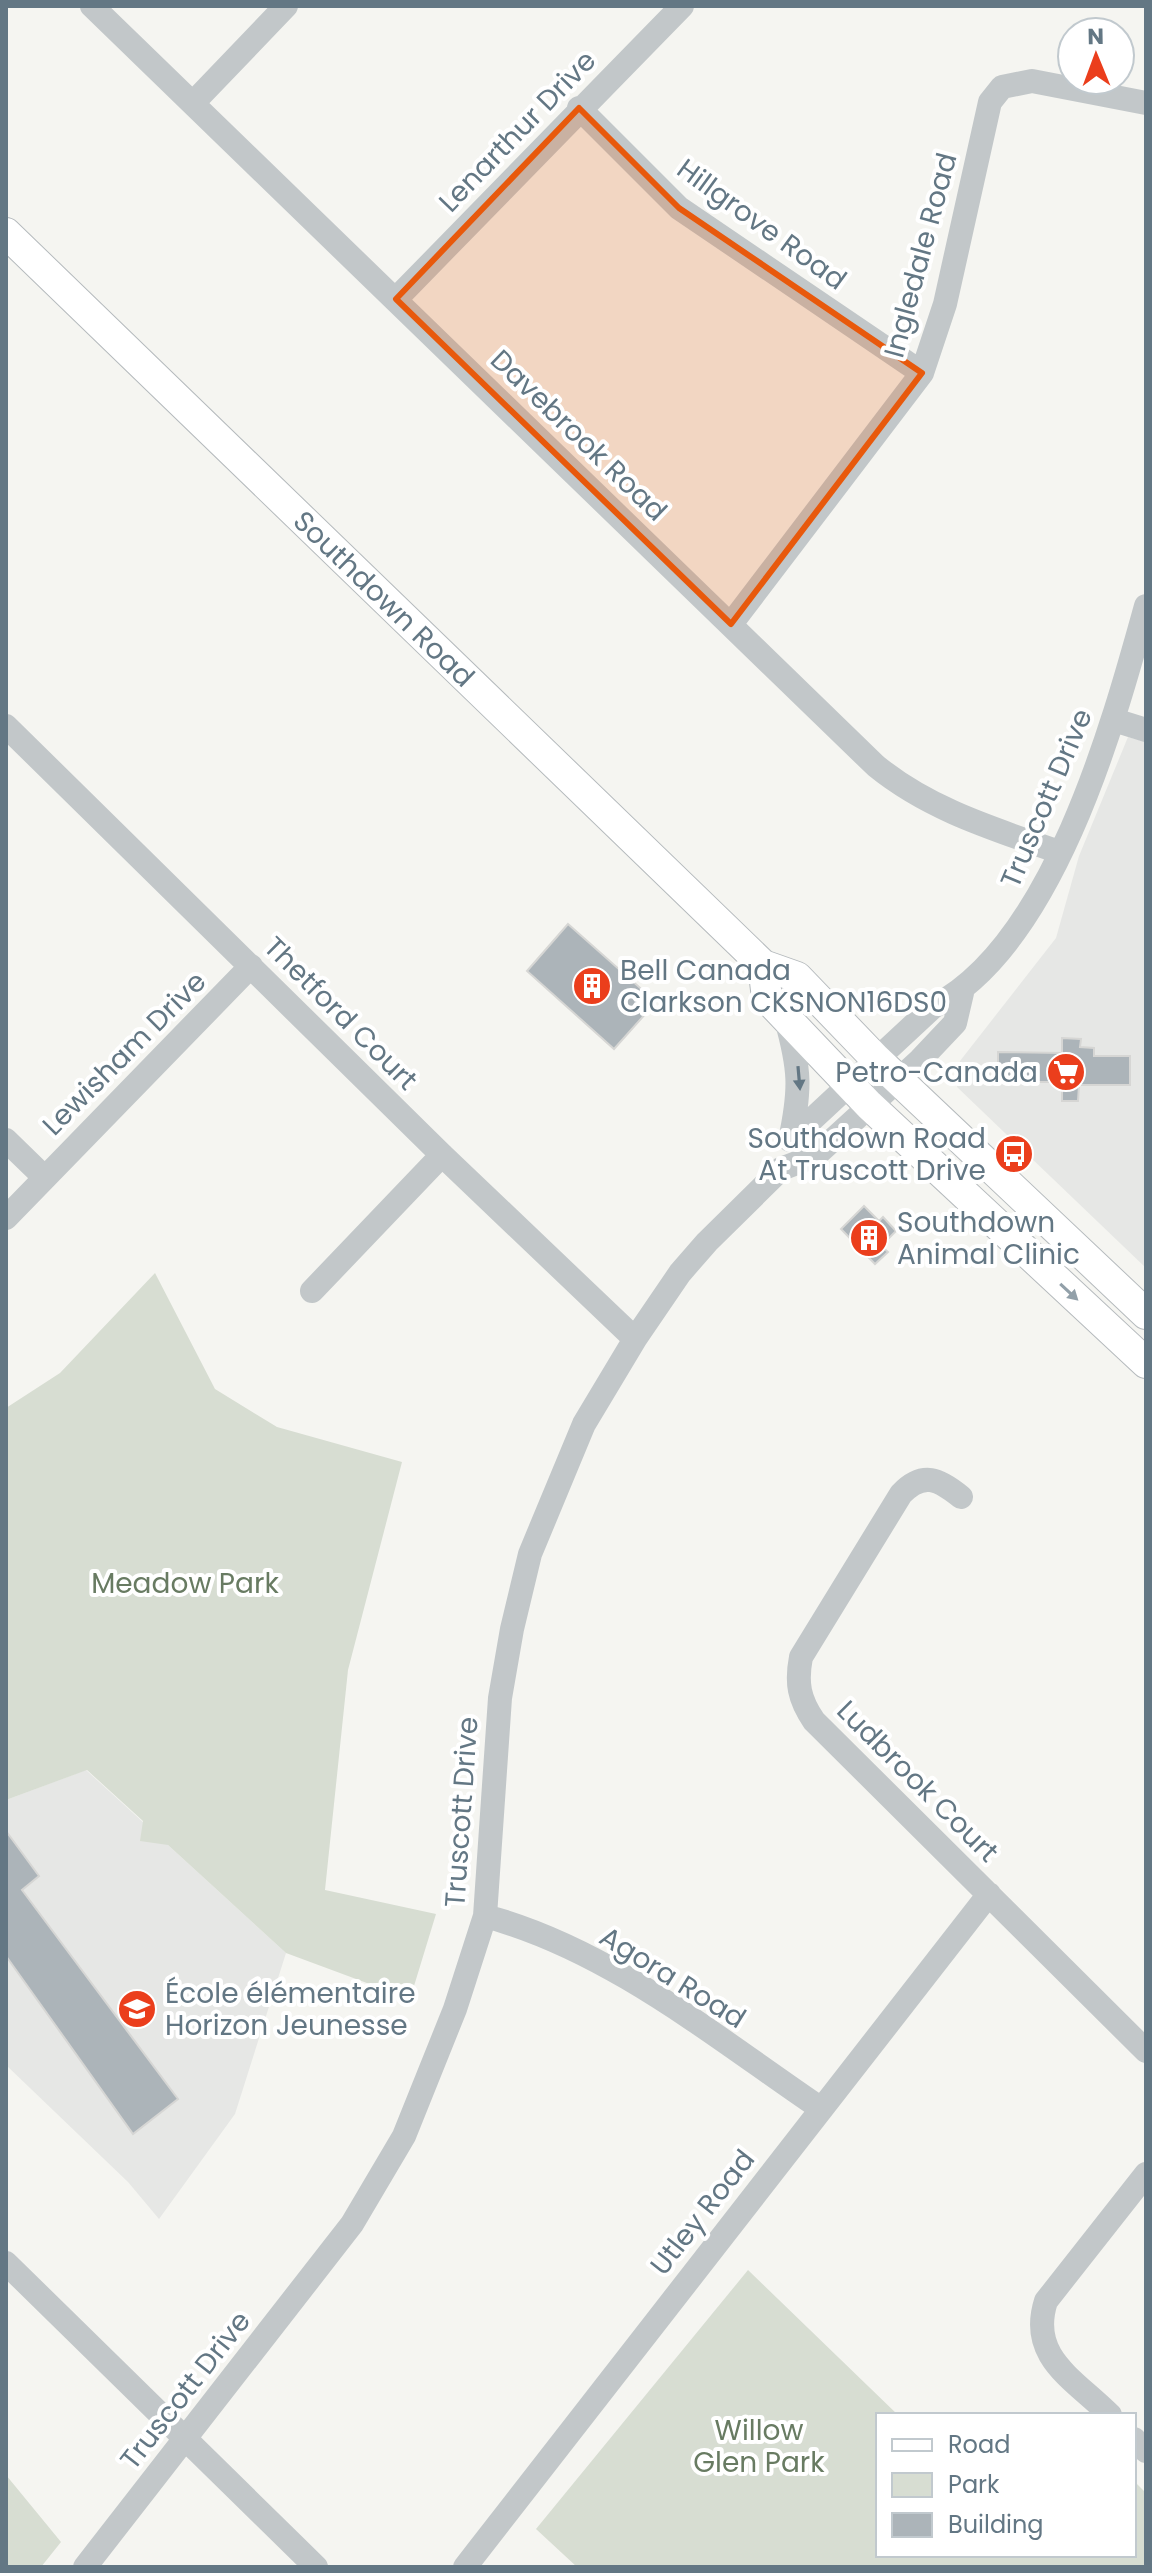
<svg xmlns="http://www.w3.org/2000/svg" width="1152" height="2573" font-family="Poppins,sans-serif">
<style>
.built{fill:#e6e7e5}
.green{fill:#d7ddd2}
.building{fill:#acb4b9;stroke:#d6d6d4;stroke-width:2}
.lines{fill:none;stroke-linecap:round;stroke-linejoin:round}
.major-casing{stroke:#b5babd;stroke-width:32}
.minor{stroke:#c2c7c9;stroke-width:24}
.major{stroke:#fff;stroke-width:30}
.oneway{fill:#637784}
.oneway2{fill:#92a0a9}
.marked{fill:#e8590c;fill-opacity:0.2;stroke:#e8590c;stroke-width:6;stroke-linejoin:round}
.labels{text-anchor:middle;stroke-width:8;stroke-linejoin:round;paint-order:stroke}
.street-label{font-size:28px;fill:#637784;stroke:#fff}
.poi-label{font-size:28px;fill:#637784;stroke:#fff;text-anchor:start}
.park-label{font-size:28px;fill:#687b62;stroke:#fff}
</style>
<rect width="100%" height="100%" fill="#f5f5f1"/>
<!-- built -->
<path class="built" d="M1128,737L1146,742V1268L957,1087L960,1061L1056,938L1079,856Z
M86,1770L286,1953L235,2114L159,2219L128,2182L6,2065V1800Z"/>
<!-- green -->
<path class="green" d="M155,1273L215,1389L277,1427L402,1462L348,1670L325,1890L436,1914L410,1999L286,1953L168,1845L140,1841L143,1821L87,1770L6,1800V1408L60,1373Z
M748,2270L898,2415H878V2555H1134V2481L1146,2493V2567H577L536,2529Z
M6,2475L61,2542L41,2567H6Z"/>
<!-- building -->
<path class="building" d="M568,924L656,1002L614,1049L527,971Z
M1062,1038L1081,1039L1080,1047L1094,1048V1056H1130V1085H1079L1078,1101H1062V1082H998V1052L1062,1053Z
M864,1206L879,1221L883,1217L896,1231L881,1246L888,1252L875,1264L841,1229Z
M6,1831L39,1876L22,1890L178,2099L133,2134L6,1956Z"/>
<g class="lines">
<defs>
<g id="major">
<path id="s1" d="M6,233L763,965L797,977L875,1058L1146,1314"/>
<path d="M763,965L767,998L869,1105L1146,1363"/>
</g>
</defs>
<!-- major casing -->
<use href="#major" class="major-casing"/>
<!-- minor -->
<path class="minor" d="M92,6L876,766C930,810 994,829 1059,852
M193,103L286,6
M579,108L679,208L922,373
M396,299L682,6
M731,624L922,373L945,304L990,102L1002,87L1032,81L1146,103
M1114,720L1146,730
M6,726L442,1155L635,1339
M786,1019C800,1069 801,1089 790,1140
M791,1139L933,1007C1052,946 1112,729 1146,606
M6,1140L44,1177
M6,1218L251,966
M312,1291L442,1155
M961,1497C939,1479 923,1471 901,1494L801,1657C796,1683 799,1699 814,1721L1146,2051
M485,1916C609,1949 715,2037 820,2108
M6,2263L316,2567
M1110,2415C1074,2379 1028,2357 1046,2301L1146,2174
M1134,2439L1146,2451
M85,2567L352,2224L404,2136L455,2009L485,1916L500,1698L512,1629L530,1554L584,1424L635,1339L680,1273L707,1242L781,1169L815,1156L920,1060L955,1023L962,993
M465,2567L989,1894"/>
<!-- major -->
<use href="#major" class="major"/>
</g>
<!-- one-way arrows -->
<defs><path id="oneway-solid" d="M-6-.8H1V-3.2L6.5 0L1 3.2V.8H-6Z" transform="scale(2)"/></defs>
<use class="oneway" href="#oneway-solid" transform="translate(799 1078) rotate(85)"/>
<use class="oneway2" href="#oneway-solid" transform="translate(1069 1292) rotate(43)"/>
<!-- marked area -->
<path class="marked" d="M579,108L679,208L922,373L731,624L396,299Z"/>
<!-- icons -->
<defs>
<symbol id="building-disc" viewBox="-11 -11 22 22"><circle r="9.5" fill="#eb3e1c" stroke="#fff"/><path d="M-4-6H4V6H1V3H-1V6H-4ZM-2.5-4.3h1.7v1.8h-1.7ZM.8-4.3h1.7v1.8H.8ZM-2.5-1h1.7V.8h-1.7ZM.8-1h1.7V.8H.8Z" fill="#fff"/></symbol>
<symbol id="supermarket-disc" viewBox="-11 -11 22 22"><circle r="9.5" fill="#eb3e1c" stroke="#fff"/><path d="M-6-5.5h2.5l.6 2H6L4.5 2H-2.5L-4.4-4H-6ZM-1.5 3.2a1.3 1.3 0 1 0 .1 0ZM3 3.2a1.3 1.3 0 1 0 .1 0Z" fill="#fff"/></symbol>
<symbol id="bus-disc" viewBox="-11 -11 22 22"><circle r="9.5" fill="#eb3e1c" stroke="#fff"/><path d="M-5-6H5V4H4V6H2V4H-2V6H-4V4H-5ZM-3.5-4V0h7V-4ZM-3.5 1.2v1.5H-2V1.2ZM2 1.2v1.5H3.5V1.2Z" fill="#fff"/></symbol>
<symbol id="school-disc" viewBox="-11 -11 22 22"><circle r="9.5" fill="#eb3e1c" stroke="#fff"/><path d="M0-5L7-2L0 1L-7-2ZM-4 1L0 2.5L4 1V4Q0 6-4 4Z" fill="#fff"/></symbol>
</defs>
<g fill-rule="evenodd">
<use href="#building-disc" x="570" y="964" width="44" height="44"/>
<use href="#supermarket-disc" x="1044" y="1050" width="44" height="44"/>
<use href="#bus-disc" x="992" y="1132" width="44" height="44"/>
<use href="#building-disc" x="847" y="1216" width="44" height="44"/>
<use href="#school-disc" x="115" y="1987" width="44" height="44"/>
</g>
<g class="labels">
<!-- street labels -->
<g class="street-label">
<text transform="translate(517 131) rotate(-46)" y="10">Lenarthur Drive</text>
<text transform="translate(762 224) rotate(36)" y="10">Hillgrove Road</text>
<text transform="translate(920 255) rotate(-75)" y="10">Ingledale Road</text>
<text transform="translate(579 435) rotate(44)" y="10">Davebrook Road</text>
<text dy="10" stroke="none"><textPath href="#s1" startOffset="526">Southdown Road</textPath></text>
<text transform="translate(1046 798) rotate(-67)" y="10">Truscott Drive</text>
<text transform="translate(341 1013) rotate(45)" y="10">Thetford Court</text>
<text transform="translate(124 1053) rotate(-45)" y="10">Lewisham Drive</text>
<text transform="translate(918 1781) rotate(45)" y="10">Ludbrook Court</text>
<text transform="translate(461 1812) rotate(-86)" y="10">Truscott Drive</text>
<text transform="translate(673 1977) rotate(32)" y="10">Agora Road</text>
<text transform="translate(702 2212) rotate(-52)" y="10">Utley Road</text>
<text transform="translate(185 2390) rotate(-52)" y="10">Truscott Drive</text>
</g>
<!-- poi labels -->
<g class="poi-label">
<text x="620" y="980">Bell Canada<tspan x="620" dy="32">Clarkson CKSNON16DS0</tspan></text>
<text x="1038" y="1082" text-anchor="end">Petro-Canada</text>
<text x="986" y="1148" text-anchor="end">Southdown Road<tspan x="986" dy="32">At Truscott Drive</tspan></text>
<text x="897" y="1232">Southdown<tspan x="897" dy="32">Animal Clinic</tspan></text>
<text x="165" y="2003">École élémentaire<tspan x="165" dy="32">Horizon Jeunesse</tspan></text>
</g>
<!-- park labels -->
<g class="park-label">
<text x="185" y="1593">Meadow Park</text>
<text x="759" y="2440">Willow<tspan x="759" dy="32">Glen Park</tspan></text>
</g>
</g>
<!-- border -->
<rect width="1152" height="2573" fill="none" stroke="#637784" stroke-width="16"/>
<!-- legend -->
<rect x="876" y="2413" width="260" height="144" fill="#ffffff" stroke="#c1c9ce" stroke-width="2"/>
<rect x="892" y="2439" width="40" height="12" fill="#ffffff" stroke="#c1c9ce" stroke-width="2"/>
<text x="948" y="2453" font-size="24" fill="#637784">Road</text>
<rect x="892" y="2473" width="40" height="24" fill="#d7ddd2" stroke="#c1c9ce" stroke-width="2"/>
<text x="948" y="2493" font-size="24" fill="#637784">Park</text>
<rect x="892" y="2513" width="40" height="24" fill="#acb4b9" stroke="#c1c9ce" stroke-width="2"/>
<text x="948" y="2533" font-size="24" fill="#637784">Building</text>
<!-- north arrow -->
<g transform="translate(1096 56) rotate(359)"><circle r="38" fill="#ffffff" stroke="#c1c9ce" stroke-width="2"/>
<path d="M0-6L14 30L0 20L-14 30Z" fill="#eb3e1c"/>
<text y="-12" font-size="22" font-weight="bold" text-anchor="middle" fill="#637784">N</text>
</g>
</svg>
